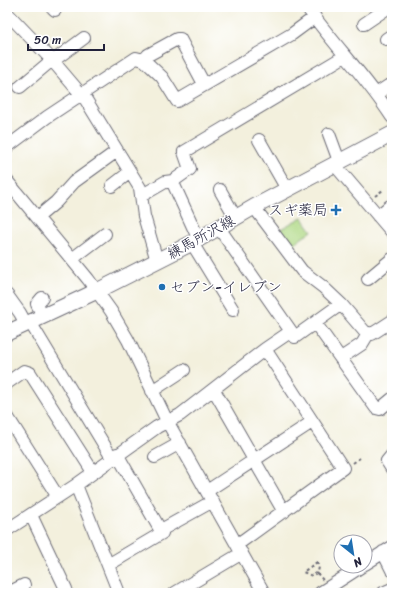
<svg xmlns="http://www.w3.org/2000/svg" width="399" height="600" font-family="Sriracha,'Klee One',sans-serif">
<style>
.green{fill:#aed883;stroke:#687d5f}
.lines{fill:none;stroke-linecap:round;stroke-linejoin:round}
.minor-casing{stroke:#6b6a74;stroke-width:14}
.major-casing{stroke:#6b6a74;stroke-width:17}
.path{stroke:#6b6a74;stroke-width:2;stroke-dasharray:3 3;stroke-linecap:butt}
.minor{stroke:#fff;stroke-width:12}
.major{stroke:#fff;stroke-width:15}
.poi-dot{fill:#1f6fb2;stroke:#fff;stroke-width:1.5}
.labels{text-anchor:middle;stroke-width:3;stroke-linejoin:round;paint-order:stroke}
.poi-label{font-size:15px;fill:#22223b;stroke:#fff;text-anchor:end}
.street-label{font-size:15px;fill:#22223b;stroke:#fff}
</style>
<rect width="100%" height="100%" fill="#fff"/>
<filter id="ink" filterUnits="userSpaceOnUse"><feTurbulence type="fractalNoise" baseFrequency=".025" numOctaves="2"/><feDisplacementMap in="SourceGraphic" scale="8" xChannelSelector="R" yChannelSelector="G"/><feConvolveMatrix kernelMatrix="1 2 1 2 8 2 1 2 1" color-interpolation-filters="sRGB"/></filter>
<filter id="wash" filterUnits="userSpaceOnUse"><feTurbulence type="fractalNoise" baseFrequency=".012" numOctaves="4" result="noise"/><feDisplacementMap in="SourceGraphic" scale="16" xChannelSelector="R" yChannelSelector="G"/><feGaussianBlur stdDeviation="0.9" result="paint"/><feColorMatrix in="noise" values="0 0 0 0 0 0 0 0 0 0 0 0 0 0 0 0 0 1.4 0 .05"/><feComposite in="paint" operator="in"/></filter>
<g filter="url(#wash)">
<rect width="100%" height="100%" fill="#f3f0dd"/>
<!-- green -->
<path class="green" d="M302,217L312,231L289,247L277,231Z"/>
</g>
<g filter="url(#ink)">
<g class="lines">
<defs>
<path id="minor" d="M52,7L55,10
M307,7C334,45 367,78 392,117
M7,13L52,60L86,100L140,188L144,216L157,261
M364,24L389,7
M386,39L392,35
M144,60L162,77L177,101L292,34L315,17
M53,61L84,38
M20,87L52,60
M376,94L388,86
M329,134L339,161
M259,140L287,189
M7,147L47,117L136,58L144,60L148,55L177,39H180L204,84
M334,164L392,232
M7,181L88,279L111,311L128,340L167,421L264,593
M112,186L130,172
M220,190L236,218
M141,196L165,182L173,181
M254,207L302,271L323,287L341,304L365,332L372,334L392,321
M378,216L390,206
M38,217L56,202L74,182L117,151
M219,228L295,337L341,304
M199,240L173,183V181L190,169L184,152L345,56
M192,243L233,310
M72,259L105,234
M368,279L392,259
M7,295L20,313L26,324
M42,298L37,304L43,316
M30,322L112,458
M316,324L376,408L380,409L392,399
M341,358L362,344L368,334
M7,383L24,371L30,373L93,472
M214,390L284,512
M152,391L184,370
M7,416L58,497
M392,455L387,461L392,469
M155,457L180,443
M76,485L119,593
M207,491L312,422
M31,515L66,589
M7,530L76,485L157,427L180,415L265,349L290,332
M161,530L213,501
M238,544L343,468L265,349
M383,552L392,570
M365,564L392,547
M108,565L162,533L117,454
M8,593L24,585
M175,593L242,553
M320,593L362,566
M383,593L392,589"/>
<path id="major" d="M7,333L97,291L192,243L254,207L392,134"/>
</defs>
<!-- minor casing -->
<use href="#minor" class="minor-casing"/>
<!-- major casing -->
<use href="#major" class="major-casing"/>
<!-- path -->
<path class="path" d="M375,196L383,190
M353,463L360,458
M317,562L319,567L318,572L312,576L303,572Z
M317,573L323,580"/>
<!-- minor -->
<use href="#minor" class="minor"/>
<!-- major -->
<use href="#major" class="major"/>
</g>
</g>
<!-- markers -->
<g class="poi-dot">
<path d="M334 204h4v4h4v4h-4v4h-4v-4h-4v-4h4z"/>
<circle cx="162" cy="287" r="4"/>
</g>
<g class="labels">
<!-- poi labels -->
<g class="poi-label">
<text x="328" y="215">スギ薬局</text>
<text x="170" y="292" text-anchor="start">セブン-イレブン</text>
</g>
<!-- street labels -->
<g class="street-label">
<text transform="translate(201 237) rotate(-29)" y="5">練馬所沢線</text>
</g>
</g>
<!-- margin -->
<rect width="399" height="600" fill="none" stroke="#fff" stroke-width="24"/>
<!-- north arrow -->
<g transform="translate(353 554) rotate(150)"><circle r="19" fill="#ffffff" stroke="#a7a7b1"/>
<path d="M0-3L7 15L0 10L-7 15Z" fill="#1f6fb2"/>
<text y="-6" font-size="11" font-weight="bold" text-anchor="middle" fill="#22223b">N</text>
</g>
<!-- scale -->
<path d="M28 44v6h76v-6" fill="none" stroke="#22223b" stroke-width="2"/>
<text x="34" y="44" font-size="12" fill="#22223b" stroke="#ffffff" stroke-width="3" paint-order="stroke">50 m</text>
</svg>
